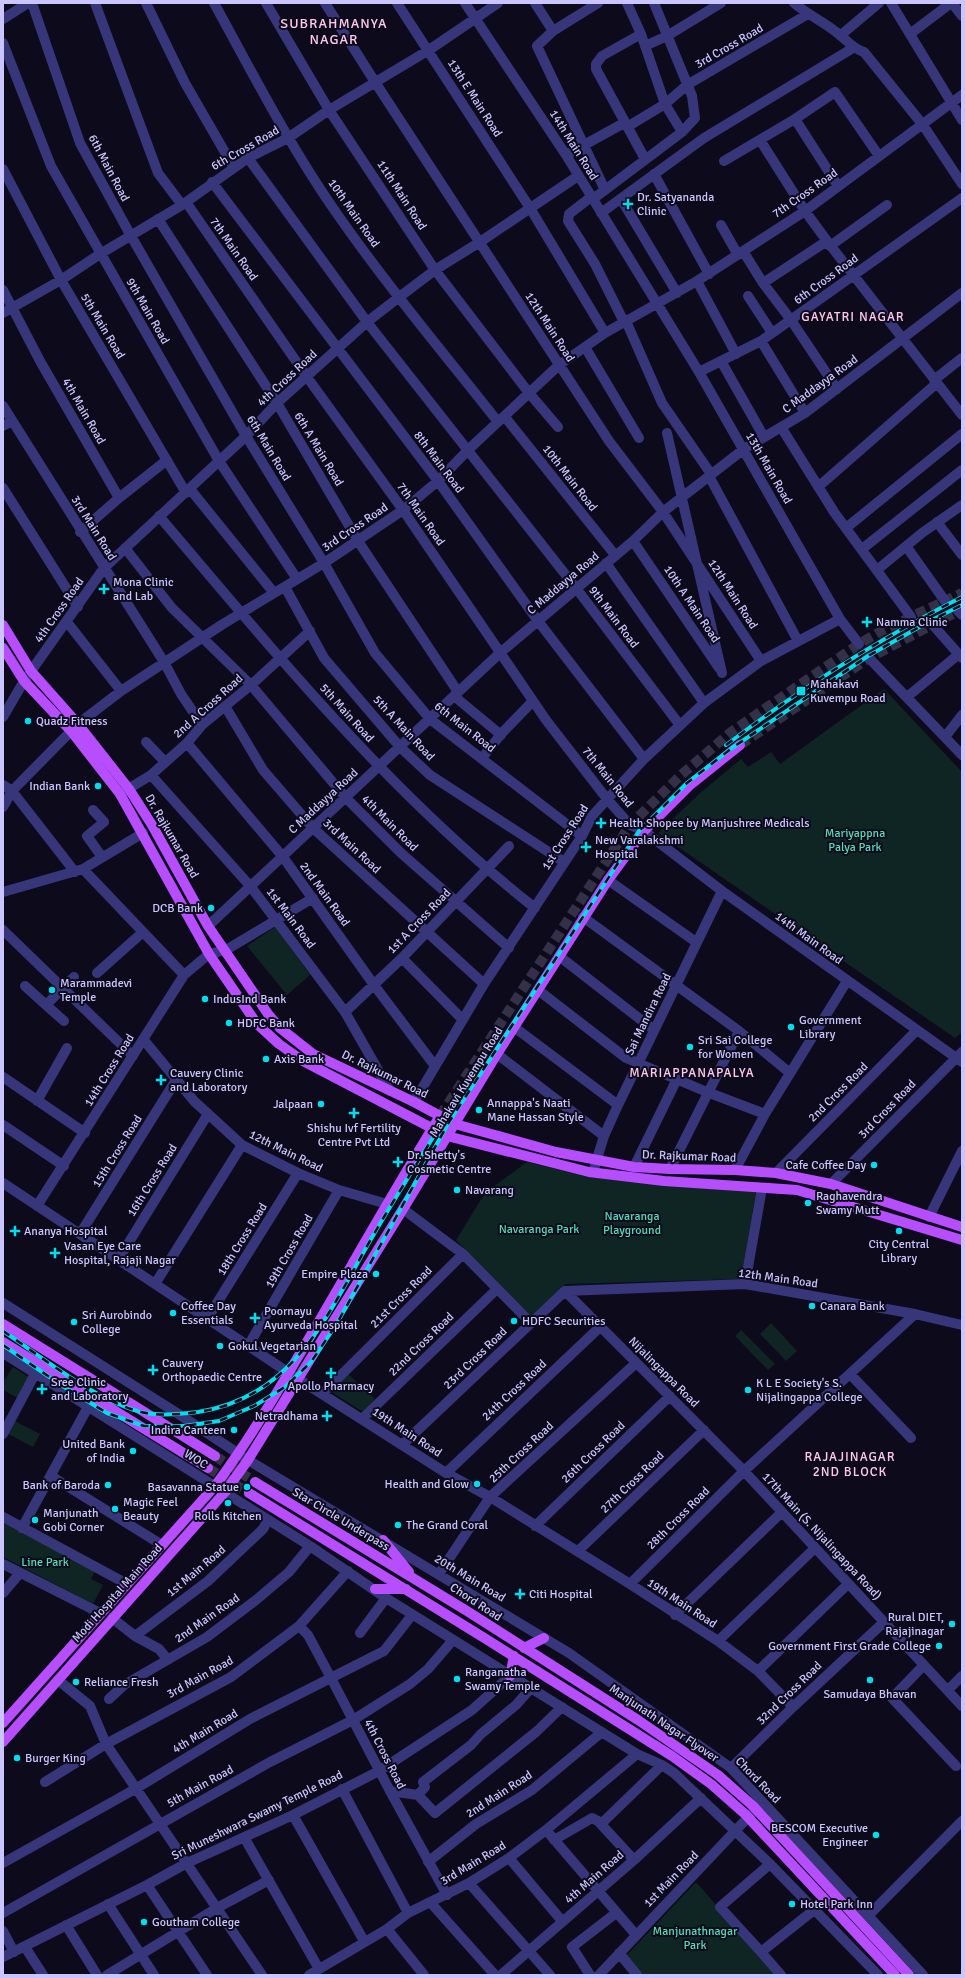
<svg xmlns="http://www.w3.org/2000/svg" width="965" height="1978" font-family="Signika,sans-serif">
<style>
.green{fill:#0e2523}
.lines{fill:none;stroke-linecap:round;stroke-linejoin:round}
.major-tunnel{stroke:#333048;stroke-width:10;stroke-dasharray:10 5;stroke-linecap:butt}
.minor{stroke:#37367a;stroke-width:10}
.major{stroke:#b64efd;stroke-width:10}
.rail-casing{stroke:#03dded;stroke-width:4}
.rail{stroke:#0d0b1b;stroke-width:2.5;stroke-dasharray:8;stroke-linecap:butt}
.poi-dot{fill:#03dded;stroke:#0d0b1b;stroke-width:1.5}
.labels{text-anchor:middle;stroke-width:4;stroke-linejoin:round;paint-order:stroke}
.street-label{font-size:12px;fill:#cac5fe;stroke:#0d0b1b}
.poi-label{font-size:12px;fill:#cac5fe;stroke:#0d0b1b;text-anchor:start}
.park-label{font-size:12px;fill:#54dcb6;stroke:#0d0b1b}
.neighbourhood-label{font-size:13px;letter-spacing:1px;fill:#fec7ec;stroke:#0d0b1b}
.quarter-label{font-size:14px;letter-spacing:1px;fill:#fec7ec;stroke:#0d0b1b}
</style>
<rect width="100%" height="100%" fill="#0d0b1b"/>
<!-- green -->
<path class="green" d="M884,689L962,772V1032L955,1038L658,833L699,794L741,759L748,767L771,752L780,764Z
M275,927L310,975L287,995L247,946Z
M527,1162L589,1177L756,1191L741,1279L566,1284L531,1316L456,1240L485,1193Z
M771,1323L797,1351L786,1361L760,1334Z
M741,1330L775,1364L768,1370L735,1336Z
M13,1367L30,1378L19,1399L3,1390V1382Z
M347,1373L375,1399L363,1412L330,1391Z
M15,1421L40,1434L33,1447L8,1434Z
M3,1523L95,1571L91,1579L103,1585L93,1604L3,1557Z
M696,1882L777,1975H641L626,1956Z"/>
<g class="lines">
<!-- major-tunnel -->
<path class="major-tunnel" d="M740,745L869,658L962,609
M440,1116L630,825L680,776L731,732L859,644L883,630L962,593
M215,1456L255,1482
M208,1468L249,1493"/>
<!-- minor -->
<path class="minor" d="M32,3L80,143L131,236L246,436L324,563L375,653L430,719L582,836
M95,3L158,173L182,205
M146,3L185,83L234,168
M214,3C252,72 288,143 333,208C384,282 442,351 498,422
M266,3L329,110L435,270L529,393L558,427
M325,3L375,82L609,441L663,512L761,661
M397,3L530,208L605,333
M465,3L566,155L699,372L840,619L859,644
M535,3L553,31L537,46L605,190
M627,3L641,34L665,104L682,132
M794,3C809,16 827,23 841,36C850,43 852,48 864,52L923,125L962,184
M891,3L962,120
M952,3L962,16
M3,19L28,3
M553,31L598,3
M641,34L602,56L596,64V69L645,159
M910,34L951,3
M841,35L879,3
M3,43L51,166L219,461L297,579
M645,46L667,36L721,3
M795,119L835,92L879,156
M627,127L665,104L687,85L808,14
M760,140L805,211L827,241L962,415
M566,155L624,123
M248,158L367,322L576,588L679,724
M724,161L795,119L838,186
M3,169L61,280L186,493
M654,174L709,274
M212,182L438,481L538,621L644,759
M591,197L569,214L568,221L595,264L624,322
M593,199L682,132L695,118L692,96L654,3
M621,199L677,293
M186,202L307,377L403,510L546,720L607,799L630,825L644,831L722,891L962,1062
M601,213L704,138L853,48
M158,219L277,403L358,541L458,692
M721,225L738,255
M827,241L763,283L791,320L837,389
M830,246L887,205
M743,251L763,283
M697,281L736,354
M3,290L40,361L119,498L80,532
M748,296L772,333
M3,313L61,280L100,254L182,205L248,158L288,138L329,110L429,50L498,3
M626,321L662,403L711,474
M761,341L805,413
M585,347L639,438
M721,361L764,437
M699,372L761,341L962,198
M934,380L962,358
M3,406L164,662L181,694L202,725
M505,417L615,555
M3,426L12,421
M781,427L834,512L911,617
M667,433L722,673
M709,476L798,641
M818,487L937,383
M3,488L78,607
M190,489L274,593
M119,498L167,460
M159,516C277,655 391,795 535,908
M937,522L962,555
M846,528L962,434
M633,541L719,668
M906,546L945,601
M125,548L172,608L251,685L346,798L401,853L509,948
M862,549L962,470
M606,563L704,703
M877,570L922,533L962,505
M285,587L324,658L400,747L430,775L564,862
M958,611L962,615
M67,622L121,691
M932,624L962,658
M869,658L962,755
M454,696L501,735
M907,697L959,654
M225,706L263,770L313,828L484,984
M3,717L24,681L104,568L246,436L277,403L367,322L398,298L435,270L480,242L578,176
M945,737L962,715
M146,742L165,762
M187,743L283,857L374,985L435,1066
M482,758L502,733L533,701
M151,775L251,887L345,1012L390,1091
M3,785L12,791L75,872
M120,794L151,775L187,743L202,725L251,685L310,631
M3,807L12,791L78,724L121,691L223,624L324,563L403,510L438,481L469,449L559,365L605,333L697,281L805,211L962,95
M93,810L104,822L87,836L102,857
M83,869L184,975
M608,880L696,942
M3,892L83,869L143,833
M583,917L739,1031L790,1073
M208,926L501,652L633,541L663,512L744,449L805,413L962,293
M3,930L133,1056
M559,956L654,1030
M402,958L463,1020
M97,973L143,932
M25,986L46,1005L74,977
M538,990L626,1058L707,1092L765,1114
M46,1005L64,1021
M345,1012L402,958L509,846
M514,1027L618,1105
M143,1039L194,1101L242,1145L298,1173L339,1190L387,1204
M497,1054L604,1136
M3,1077L85,1133
M37,1101L67,1048
M414,1102L484,984L582,836L592,816L644,759L704,703L761,661L840,619
M3,1125L64,1166
M634,1167L677,1079
M670,1169L739,1031
M735,1170L765,1114L847,981
M593,1172L604,1136L618,1105L722,891
M776,1173L917,1030
M3,1183L289,1373L446,1473L490,1497L630,1584L718,1641L758,1671L793,1707
M831,1184L962,1052
M37,1206L184,975L209,954L226,950L313,898
M403,1209L463,1254L531,1323
M929,1217L962,1151
M80,1234L176,1080
M118,1260L208,1114
M155,1284L242,1145
M745,1284L762,1188
M565,1291L744,1471L962,1706
M565,1291L745,1284L915,1314L962,1325
M3,1303L180,1415L248,1460L569,1653L731,1768L923,1975
M207,1319L298,1173
M248,1346L339,1190
M3,1353L310,1546L386,1598L637,1754L662,1765L674,1773L770,1864L878,1975
M850,1374L911,1438
M323,1393L463,1254
M363,1418L497,1289
M3,1434L35,1374
M403,1444L565,1291
M446,1473L600,1327
M51,1476L162,1545
M3,1517L127,1584
M535,1526L670,1396
M22,1528L88,1407
M578,1551L704,1430
M3,1564L100,1613
M439,1574L490,1497L636,1363
M630,1584L744,1471L915,1314
M3,1593L20,1573
M675,1615L782,1512
M112,1618L135,1636L159,1649L168,1660
M299,1626L308,1635L331,1678L390,1791L447,1895
M360,1633L386,1598
M135,1636L208,1581L263,1529L268,1520
M718,1641L815,1548
M924,1665L892,1698L956,1766
M758,1671L848,1584
M58,1680L90,1706L106,1744L262,1975
M948,1690L962,1676
M109,1699L124,1685L207,1637L256,1600L289,1572L310,1546
M731,1768L793,1707L884,1622
M45,1782L106,1744L231,1677L299,1626L348,1571
M342,1789L408,1913
M390,1791L418,1795L435,1813L536,1732L562,1707
M418,1795L425,1787L423,1782L471,1745L481,1734L516,1705L531,1688
M293,1815L364,1941
M601,1824L662,1765
M546,1830L636,1935
M244,1837L319,1969
M554,1840L592,1818L598,1821L634,1860
M509,1858L562,1921
M428,1862L476,1824L532,1790L602,1732
M3,1863L137,1788L250,1719L384,1651L412,1615
M770,1864L720,1907L761,1952L814,1910
M469,1883L550,1975
M147,1885L207,1975
M430,1902L495,1975
M108,1904L154,1975
M3,1913L270,1762L353,1720L410,1684L428,1669L453,1640
M869,1915L962,1821
M66,1925L97,1975
M387,1929L424,1975
M3,1931L14,1952
M25,1947L43,1975
M761,1952L781,1975
M619,1953L637,1975
M3,1957L147,1885L187,1863L293,1815L379,1771L472,1710L510,1676
M107,1975L217,1908L269,1880
M309,1975L387,1929L408,1913L469,1883L509,1858L546,1830L637,1754
M501,1975L634,1860L701,1798
M590,1975L572,1947L616,1913
M599,1975L754,1811"/>
<!-- major -->
<path class="major" d="M3,625L31,671L78,724L129,789L152,825L208,926L268,1014L280,1028L313,1054L414,1102L455,1124L556,1152L634,1167L670,1169L735,1170L776,1173L831,1184L962,1227
M3,648L24,681L71,731L120,794L209,954L257,1024L279,1044L303,1061L447,1136L589,1172L664,1181L797,1190L962,1240
M3,1324L215,1456
M3,1342L208,1468
M255,1482L467,1611L638,1720L718,1775L753,1806L909,1975
M249,1493L486,1639L672,1756L711,1784L745,1814L895,1975
M383,1540L409,1572
M375,1589H406
M524,1648L544,1638
M510,1676L514,1656
M3,1723L215,1486C242,1450 266,1411 289,1372C340,1287 388,1200 440,1116
M3,1742L225,1492L248,1460L403,1209L497,1054L608,880L644,831L690,785L740,745"/>
<defs>
<path id="rail" d="M726,745C800,689 879,639 962,597
M3,1331C42,1357 100,1404 146,1413C162,1416 182,1414 198,1412C297,1397 329,1310 374,1234C396,1196 420,1159 443,1121
M3,1345L61,1385L107,1413L144,1426H184L219,1421L254,1406L285,1387L311,1362L336,1325L449,1122L639,831L687,783L732,748L868,656L930,621L962,605"/>
</defs>
<!-- rail casing -->
<use href="#rail" class="rail-casing"/>
<!-- rail -->
<use href="#rail" class="rail"/>
</g>
<!-- markers -->
<g class="poi-dot">
<path d="M626 198h4v4h4v4h-4v4h-4v-4h-4v-4h4z"/>
<path d="M102 583h4v4h4v4h-4v4h-4v-4h-4v-4h4z"/>
<path d="M865 616h4v4h4v4h-4v4h-4v-4h-4v-4h4z"/>
<rect x="796" y="686" width="10" height="10" rx="2"/>
<circle cx="28" cy="721" r="4"/>
<circle cx="98" cy="786" r="4"/>
<path d="M599 817h4v4h4v4h-4v4h-4v-4h-4v-4h4z"/>
<path d="M584 841h4v4h4v4h-4v4h-4v-4h-4v-4h4z"/>
<circle cx="211" cy="908" r="4"/>
<circle cx="52" cy="990" r="4"/>
<circle cx="205" cy="999" r="4"/>
<circle cx="229" cy="1023" r="4"/>
<circle cx="791" cy="1027" r="4"/>
<circle cx="690" cy="1047" r="4"/>
<circle cx="266" cy="1059" r="4"/>
<path d="M159 1074h4v4h4v4h-4v4h-4v-4h-4v-4h4z"/>
<circle cx="321" cy="1104" r="4"/>
<circle cx="479" cy="1110" r="4"/>
<path d="M352 1107h4v4h4v4h-4v4h-4v-4h-4v-4h4z"/>
<path d="M396 1156h4v4h4v4h-4v4h-4v-4h-4v-4h4z"/>
<circle cx="874" cy="1165" r="4"/>
<circle cx="457" cy="1190" r="4"/>
<circle cx="808" cy="1203" r="4"/>
<path d="M13 1225h4v4h4v4h-4v4h-4v-4h-4v-4h4z"/>
<circle cx="899" cy="1231" r="4"/>
<path d="M53 1247h4v4h4v4h-4v4h-4v-4h-4v-4h4z"/>
<circle cx="376" cy="1274" r="4"/>
<circle cx="812" cy="1306" r="4"/>
<circle cx="173" cy="1313" r="4"/>
<path d="M253 1312h4v4h4v4h-4v4h-4v-4h-4v-4h4z"/>
<circle cx="514" cy="1321" r="4"/>
<circle cx="74" cy="1322" r="4"/>
<circle cx="220" cy="1346" r="4"/>
<path d="M151 1364h4v4h4v4h-4v4h-4v-4h-4v-4h4z"/>
<path d="M329 1367h4v4h4v4h-4v4h-4v-4h-4v-4h4z"/>
<path d="M40 1383h4v4h4v4h-4v4h-4v-4h-4v-4h4z"/>
<circle cx="748" cy="1390" r="4"/>
<path d="M325 1410h4v4h4v4h-4v4h-4v-4h-4v-4h4z"/>
<circle cx="234" cy="1430" r="4"/>
<circle cx="133" cy="1451" r="4"/>
<circle cx="477" cy="1484" r="4"/>
<circle cx="108" cy="1485" r="4"/>
<circle cx="247" cy="1487" r="4"/>
<circle cx="228" cy="1503" r="4"/>
<circle cx="115" cy="1509" r="4"/>
<circle cx="35" cy="1520" r="4"/>
<circle cx="398" cy="1525" r="4"/>
<path d="M518 1588h4v4h4v4h-4v4h-4v-4h-4v-4h4z"/>
<circle cx="952" cy="1624" r="4"/>
<circle cx="939" cy="1646" r="4"/>
<circle cx="457" cy="1679" r="4"/>
<circle cx="870" cy="1680" r="4"/>
<circle cx="76" cy="1682" r="4"/>
<circle cx="17" cy="1758" r="4"/>
<circle cx="876" cy="1835" r="4"/>
<circle cx="792" cy="1904" r="4"/>
<circle cx="144" cy="1922" r="4"/>
</g>
<g class="labels">
<!-- street labels -->
<g class="street-label">
<text transform="translate(729 46) rotate(-30)" y="4">3rd Cross Road</text>
<text transform="translate(475 98) rotate(57)" y="4">13th E Main Road</text>
<text transform="translate(574 145) rotate(58)" y="4">14th Main Road</text>
<text transform="translate(245 148) rotate(-30)" y="4">6th Cross Road</text>
<text transform="translate(109 168) rotate(62)" y="4">6th Main Road</text>
<text transform="translate(805 193) rotate(-35)" y="4">7th Cross Road</text>
<text transform="translate(402 195) rotate(57)" y="4">11th Main Road</text>
<text transform="translate(354 213) rotate(55)" y="4">10th Main Road</text>
<text transform="translate(234 249) rotate(55)" y="4">7th Main Road</text>
<text transform="translate(826 279) rotate(-36)" y="4">6th Cross Road</text>
<text transform="translate(148 311) rotate(60)" y="4">9th Main Road</text>
<text transform="translate(103 326) rotate(59)" y="4">5th Main Road</text>
<text transform="translate(550 327) rotate(57)" y="4">12th Main Road</text>
<text transform="translate(287 378) rotate(-43)" y="4">4th Cross Road</text>
<text transform="translate(820 384) rotate(-36)" y="4">C Maddayya Road</text>
<text transform="translate(84 411) rotate(60)" y="4">4th Main Road</text>
<text transform="translate(269 448) rotate(59)" y="4">6th Main Road</text>
<text transform="translate(319 449) rotate(59)" y="4">6th A Main Road</text>
<text transform="translate(439 462) rotate(53)" y="4">8th Main Road</text>
<text transform="translate(769 468) rotate(60)" y="4">13th Main Road</text>
<text transform="translate(570 478) rotate(52)" y="4">10th Main Road</text>
<text transform="translate(421 514) rotate(55)" y="4">7th Main Road</text>
<text transform="translate(355 527) rotate(-34)" y="4">3rd Cross Road</text>
<text transform="translate(94 528) rotate(58)" y="4">3rd Main Road</text>
<text transform="translate(563 583) rotate(-40)" y="4">C Maddayya Road</text>
<text transform="translate(733 594) rotate(57)" y="4">12th Main Road</text>
<text transform="translate(692 604) rotate(56)" y="4">10th A Main Road</text>
<text transform="translate(59 610) rotate(-55)" y="4">4th Cross Road</text>
<text transform="translate(614 617) rotate(53)" y="4">9th Main Road</text>
<text transform="translate(208 706) rotate(-42)" y="4">2nd A Cross Road</text>
<text transform="translate(347 713) rotate(48)" y="4">5th Main Road</text>
<text transform="translate(465 727) rotate(38)" y="4">6th Main Road</text>
<text transform="translate(404 728) rotate(47)" y="4">5th A Main Road</text>
<text transform="translate(608 777) rotate(51)" y="4">7th Main Road</text>
<text transform="translate(323 801) rotate(-43)" y="4">C Maddayya Road</text>
<text transform="translate(390 823) rotate(45)" y="4">4th Main Road</text>
<text transform="translate(172 836) rotate(60)" y="4">Dr. Rajkumar Road</text>
<text transform="translate(565 837) rotate(-57)" y="4">1st Cross Road</text>
<text transform="translate(352 846) rotate(43)" y="4">3rd Main Road</text>
<text transform="translate(325 894) rotate(54)" y="4">2nd Main Road</text>
<text transform="translate(291 918) rotate(53)" y="4">1st Main Road</text>
<text transform="translate(419 921) rotate(-46)" y="4">1st A Cross Road</text>
<text transform="translate(809 938) rotate(36)" y="4">14th Main Road</text>
<text transform="translate(648 1014) rotate(-64)" y="4">Sai Mandira Road</text>
<text transform="translate(109 1070) rotate(-58)" y="4">14th Cross Road</text>
<text transform="translate(385 1074) rotate(26)" y="4">Dr. Rajkumar Road</text>
<text transform="translate(466 1082) rotate(-58)" y="4">Mahakavi Kuvempu Road</text>
<text transform="translate(838 1092) rotate(-45)" y="4">2nd Cross Road</text>
<text transform="translate(887 1109) rotate(-46)" y="4">3rd Cross Road</text>
<text transform="translate(117 1151) rotate(-58)" y="4">15th Cross Road</text>
<text transform="translate(286 1151) rotate(26)" y="4">12th Main Road</text>
<text transform="translate(689 1156) rotate(2)" y="4">Dr. Rajkumar Road</text>
<text transform="translate(152 1180) rotate(-58)" y="4">16th Cross Road</text>
<text transform="translate(242 1239) rotate(-58)" y="4">18th Cross Road</text>
<text transform="translate(289 1251) rotate(-60)" y="4">19th Cross Road</text>
<text transform="translate(778 1278) rotate(8)" y="4">12th Main Road</text>
<text transform="translate(401 1297) rotate(-45)" y="4">21st Cross Road</text>
<text transform="translate(421 1344) rotate(-44)" y="4">22nd Cross Road</text>
<text transform="translate(475 1358) rotate(-44)" y="4">23rd Cross Road</text>
<text transform="translate(664 1372) rotate(45)" y="4">Nijalingappa Road</text>
<text transform="translate(514 1390) rotate(-43)" y="4">24th Cross Road</text>
<text transform="translate(407 1432) rotate(33)" y="4">19th Main Road</text>
<text transform="translate(521 1452) rotate(-43)" y="4">25th Cross Road</text>
<text transform="translate(593 1452) rotate(-44)" y="4">26th Cross Road</text>
<text transform="translate(196 1459) rotate(32)" y="4">WOC</text>
<text transform="translate(632 1482) rotate(-44)" y="4">27th Cross Road</text>
<text transform="translate(678 1518) rotate(-45)" y="4">28th Cross Road</text>
<text transform="translate(341 1519) rotate(31)" y="4">Star Circle Underpass</text>
<text transform="translate(822 1536) rotate(47)" y="4">17th Main (S. Nijalingappa Road)</text>
<text transform="translate(196 1571) rotate(-40)" y="4">1st Main Road</text>
<text transform="translate(470 1578) rotate(31)" y="4">20th Main Road</text>
<text transform="translate(117 1593) rotate(-48)" y="4">Modi Hospital Main Road</text>
<text transform="translate(476 1602) rotate(33)" y="4">Chord Road</text>
<text transform="translate(682 1603) rotate(33)" y="4">19th Main Road</text>
<text transform="translate(207 1618) rotate(-35)" y="4">2nd Main Road</text>
<text transform="translate(200 1677) rotate(-29)" y="4">3rd Main Road</text>
<text transform="translate(789 1693) rotate(-44)" y="4">32nd Cross Road</text>
<text transform="translate(664 1723) rotate(34)" y="4">Manjunath Nagar Flyover</text>
<text transform="translate(205 1731) rotate(-31)" y="4">4th Main Road</text>
<text transform="translate(385 1754) rotate(63)" y="4">4th Cross Road</text>
<text transform="translate(758 1780) rotate(46)" y="4">Chord Road</text>
<text transform="translate(200 1786) rotate(-29)" y="4">5th Main Road</text>
<text transform="translate(499 1794) rotate(-33)" y="4">2nd Main Road</text>
<text transform="translate(257 1815) rotate(-26)" y="4">Sri Muneshwara Swamy Temple Road</text>
<text transform="translate(473 1863) rotate(-31)" y="4">3rd Main Road</text>
<text transform="translate(594 1877) rotate(-41)" y="4">4th Main Road</text>
<text transform="translate(671 1879) rotate(-46)" y="4">1st Main Road</text>
</g>
<!-- poi labels -->
<g class="poi-label">
<text x="637" y="201">Dr. Satyananda<tspan x="637" dy="14">Clinic</tspan></text>
<text x="113" y="586">Mona Clinic<tspan x="113" dy="14">and Lab</tspan></text>
<text x="876" y="626">Namma Clinic</text>
<text x="810" y="688">Mahakavi<tspan x="810" dy="14">Kuvempu Road</tspan></text>
<text x="36" y="725">Quadz Fitness</text>
<text x="90" y="790" text-anchor="end">Indian Bank</text>
<text x="609" y="827">Health Shopee by Manjushree Medicals</text>
<text x="595" y="844">New Varalakshmi<tspan x="595" dy="14">Hospital</tspan></text>
<text x="203" y="912" text-anchor="end">DCB Bank</text>
<text x="60" y="987">Marammadevi<tspan x="60" dy="14">Temple</tspan></text>
<text x="213" y="1003">IndusInd Bank</text>
<text x="799" y="1024">Government<tspan x="799" dy="14">Library</tspan></text>
<text x="237" y="1027">HDFC Bank</text>
<text x="698" y="1044">Sri Sai College<tspan x="698" dy="14">for Women</tspan></text>
<text x="274" y="1063">Axis Bank</text>
<text x="170" y="1077">Cauvery Clinic<tspan x="170" dy="14">and Laboratory</tspan></text>
<text x="487" y="1107">Annappa's Naati<tspan x="487" dy="14">Mane Hassan Style</tspan></text>
<text x="313" y="1108" text-anchor="end">Jalpaan</text>
<text x="354" y="1132" text-anchor="middle">Shishu Ivf Fertility<tspan x="354" dy="14">Centre Pvt Ltd</tspan></text>
<text x="407" y="1159">Dr. Shetty's<tspan x="407" dy="14">Cosmetic Centre</tspan></text>
<text x="866" y="1169" text-anchor="end">Cafe Coffee Day</text>
<text x="465" y="1194">Navarang</text>
<text x="816" y="1200">Raghavendra<tspan x="816" dy="14">Swamy Mutt</tspan></text>
<text x="24" y="1235">Ananya Hospital</text>
<text x="899" y="1248" text-anchor="middle">City Central<tspan x="899" dy="14">Library</tspan></text>
<text x="64" y="1250">Vasan Eye Care<tspan x="64" dy="14">Hospital, Rajaji Nagar</tspan></text>
<text x="368" y="1278" text-anchor="end">Empire Plaza</text>
<text x="181" y="1310">Coffee Day<tspan x="181" dy="14">Essentials</tspan></text>
<text x="820" y="1310">Canara Bank</text>
<text x="264" y="1315">Poornayu<tspan x="264" dy="14">Ayurveda Hospital</tspan></text>
<text x="82" y="1319">Sri Aurobindo<tspan x="82" dy="14">College</tspan></text>
<text x="522" y="1325">HDFC Securities</text>
<text x="228" y="1350">Gokul Vegetarian</text>
<text x="162" y="1367">Cauvery<tspan x="162" dy="14">Orthopaedic Centre</tspan></text>
<text x="51" y="1386">Sree Clinic<tspan x="51" dy="14">and Laboratory</tspan></text>
<text x="756" y="1387">K L E Society's S.<tspan x="756" dy="14">Nijalingappa College</tspan></text>
<text x="331" y="1390" text-anchor="middle">Apollo Pharmacy</text>
<text x="318" y="1420" text-anchor="end">Netradhama</text>
<text x="226" y="1434" text-anchor="end">Indira Canteen</text>
<text x="125" y="1448" text-anchor="end">United Bank<tspan x="125" dy="14">of India</tspan></text>
<text x="469" y="1488" text-anchor="end">Health and Glow</text>
<text x="100" y="1489" text-anchor="end">Bank of Baroda</text>
<text x="239" y="1491" text-anchor="end">Basavanna Statue</text>
<text x="123" y="1506">Magic Feel<tspan x="123" dy="14">Beauty</tspan></text>
<text x="43" y="1517">Manjunath<tspan x="43" dy="14">Gobi Corner</tspan></text>
<text x="228" y="1520" text-anchor="middle">Rolls Kitchen</text>
<text x="406" y="1529">The Grand Coral</text>
<text x="529" y="1598">Citi Hospital</text>
<text x="944" y="1621" text-anchor="end">Rural DIET,<tspan x="944" dy="14">Rajajinagar</tspan></text>
<text x="931" y="1650" text-anchor="end">Government First Grade College</text>
<text x="465" y="1676">Ranganatha<tspan x="465" dy="14">Swamy Temple</tspan></text>
<text x="84" y="1686">Reliance Fresh</text>
<text x="870" y="1698" text-anchor="middle">Samudaya Bhavan</text>
<text x="25" y="1762">Burger King</text>
<text x="868" y="1832" text-anchor="end">BESCOM Executive<tspan x="868" dy="14">Engineer</tspan></text>
<text x="800" y="1908">Hotel Park Inn</text>
<text x="152" y="1926">Goutham College</text>
</g>
<!-- park labels -->
<g class="park-label">
<text x="855" y="837">Mariyappna<tspan x="855" dy="14">Palya Park</tspan></text>
<text x="632" y="1220">Navaranga<tspan x="632" dy="14">Playground</tspan></text>
<text x="539" y="1233">Navaranga Park</text>
<text x="45" y="1566">Line Park</text>
<text x="695" y="1935">Manjunathnagar<tspan x="695" dy="14">Park</tspan></text>
</g>
<!-- neighbourhood labels -->
<g class="neighbourhood-label">
<text x="853" y="321">GAYATRI NAGAR</text>
<text x="692" y="1077">MARIAPPANAPALYA</text>
<text x="850" y="1461">RAJAJINAGAR<tspan x="850" dy="15">2ND BLOCK</tspan></text>
</g>
<!-- quarter labels -->
<g class="quarter-label">
<text x="334" y="28">SUBRAHMANYA<tspan x="334" dy="16">NAGAR</tspan></text>
</g>
</g>
<!-- border -->
<rect width="965" height="1978" fill="none" stroke="#cac5fe" stroke-width="8"/>
</svg>
